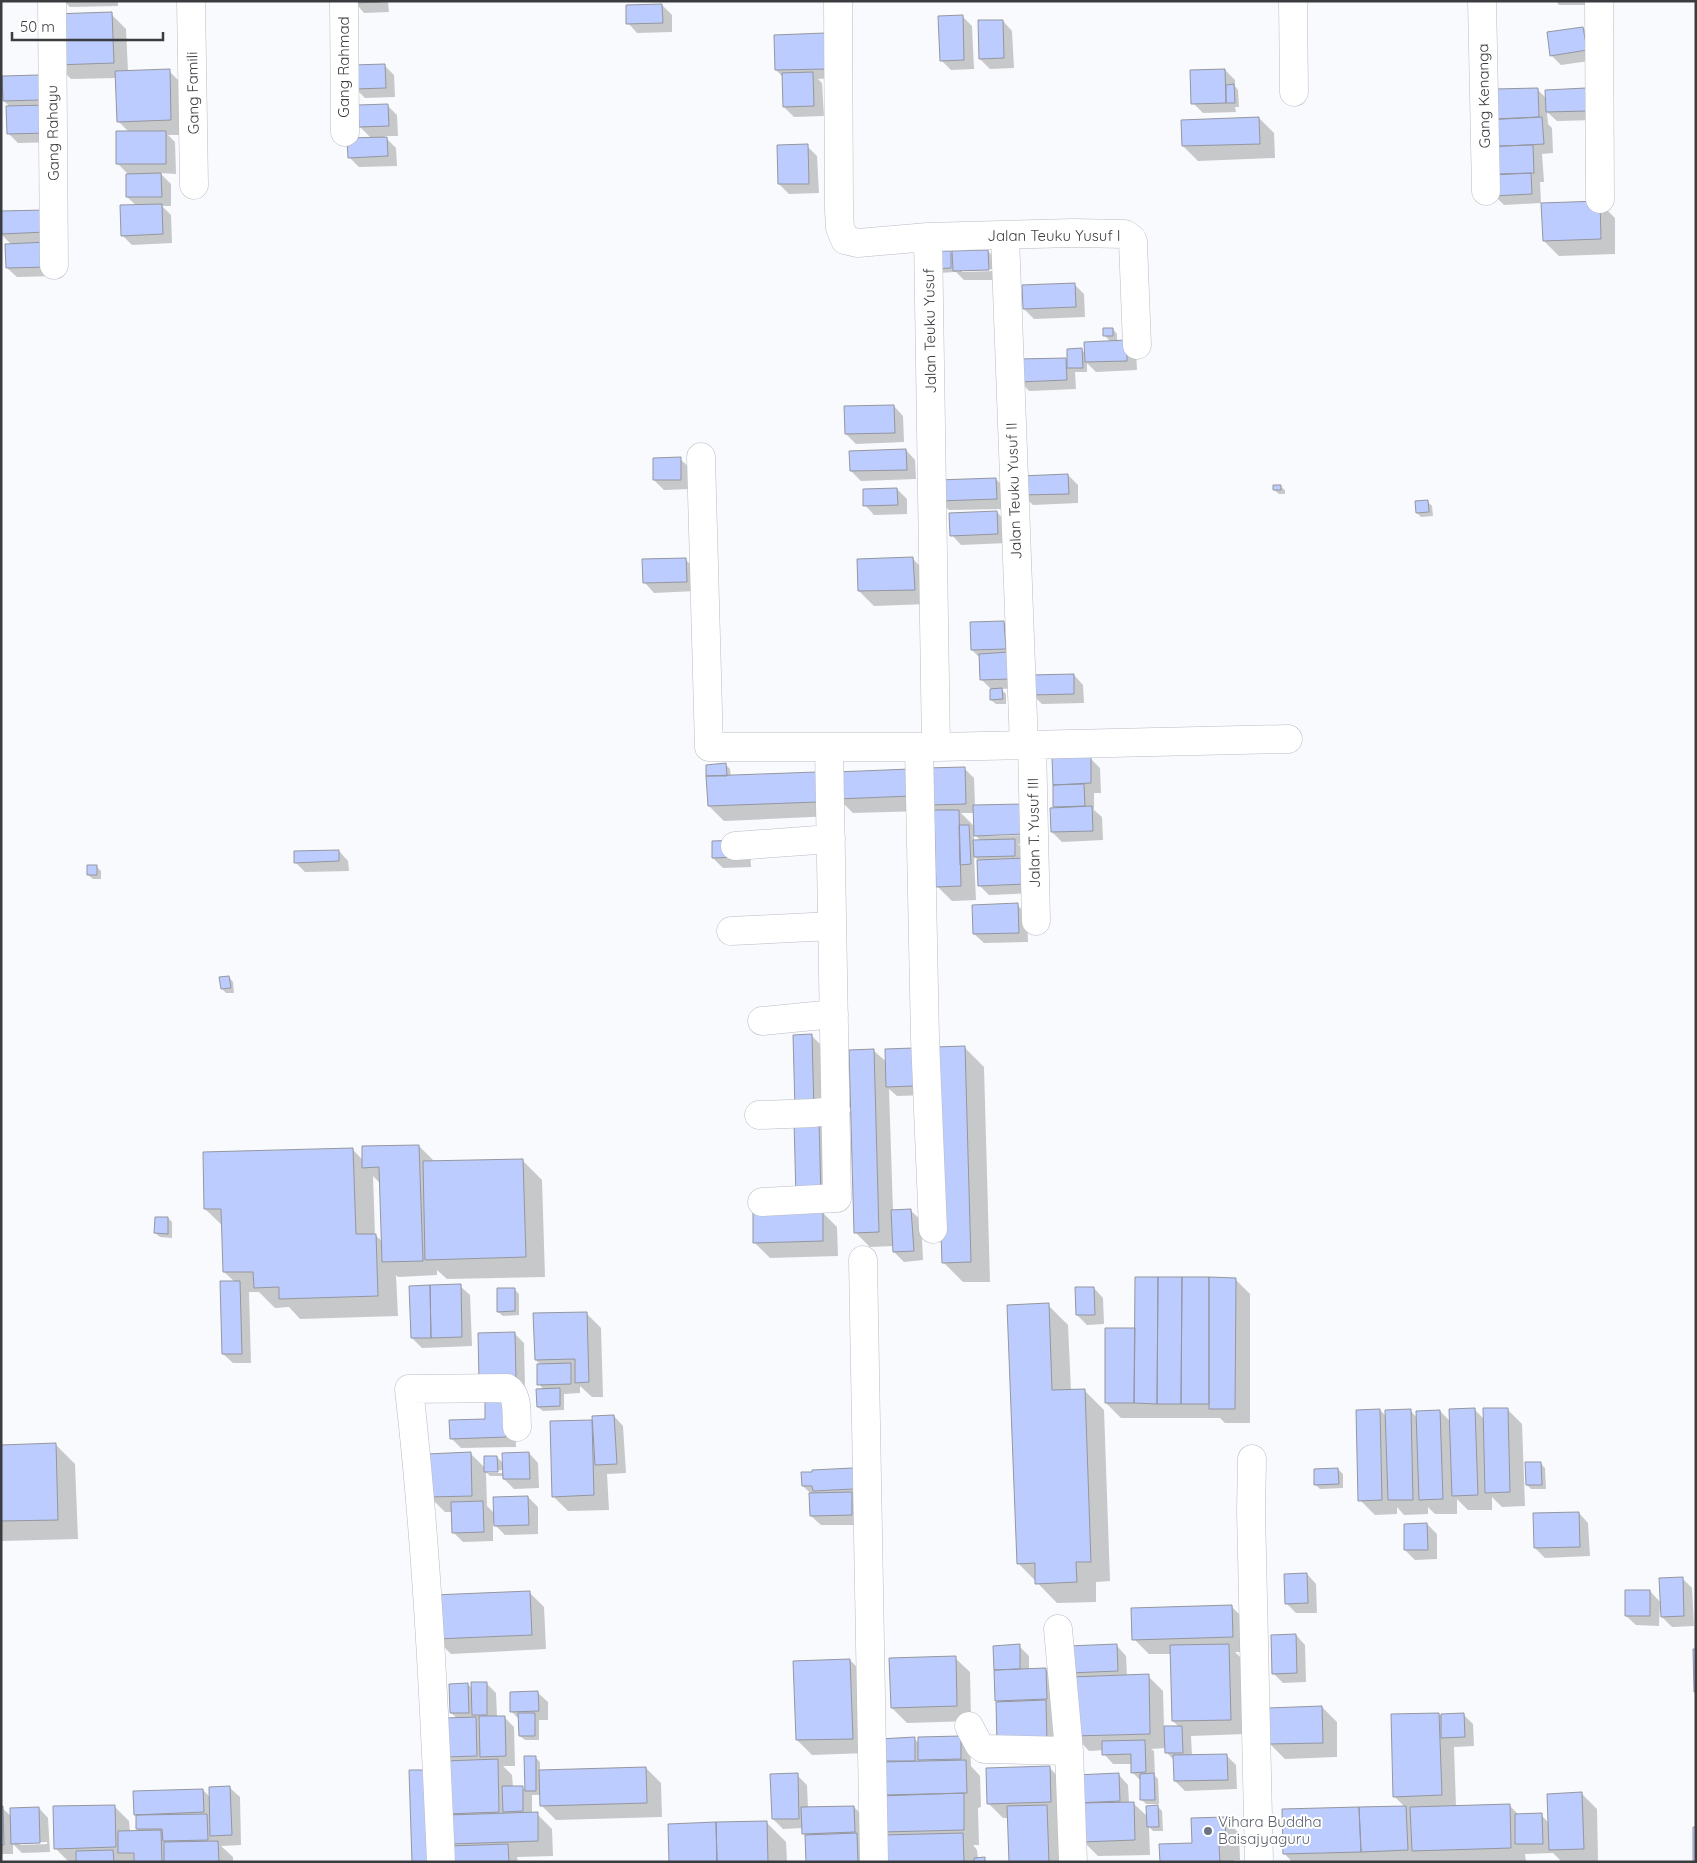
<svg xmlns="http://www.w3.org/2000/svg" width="1697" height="1863" font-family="Quicksand,sans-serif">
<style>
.shadow{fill:#0003;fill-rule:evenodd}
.building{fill:#bdccff;stroke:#94979f}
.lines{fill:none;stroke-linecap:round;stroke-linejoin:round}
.minor-casing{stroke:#b9bcc5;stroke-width:29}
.minor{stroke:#fff;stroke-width:28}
.worship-dot{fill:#6b7280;stroke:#fff;stroke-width:2}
.labels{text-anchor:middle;stroke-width:4;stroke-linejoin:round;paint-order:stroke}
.street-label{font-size:15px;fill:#3a3c3f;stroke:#fff}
.worship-label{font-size:15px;fill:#5b616d;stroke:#fff;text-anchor:start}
</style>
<rect width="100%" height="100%" fill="#f8fafd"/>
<!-- shadow -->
<path class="shadow" d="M64,1H118V6L70,7Z
M354,1H388L389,12L364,13Z
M1556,1H1590V5H1559Z
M662,5L672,15V32L637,33L628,23Z
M111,14L126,29L128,72L169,71L184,86L186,135H168L175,142L176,174L160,173L171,184V206H162L171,215L172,243L132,245L122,235L137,206L127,197L129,175L117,163L129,132L118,121L117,78L71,79L56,64Z
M962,16L972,26L974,69L951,70L941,60Z
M1003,21L1012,31L1014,68L990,69L980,59Z
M1583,28L1593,38L1596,60L1561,65L1551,55Z
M824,35L835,78L818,79L822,83L824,116L794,117L784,107L783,77L776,70Z
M385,66L394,75L395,97L365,98L355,88Z
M1225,70L1235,80V86L1238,90L1239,107H1235L1236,112L1203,113L1193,103Z
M39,76L59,142L18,143L8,133L10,107L4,101Z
M1537,89L1547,99L1585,89L1596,120L1557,121L1547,112L1548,124L1552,128L1553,153L1542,154L1544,182H1540L1541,203L1504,205L1494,195L1487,121Z
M387,105L397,115L398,136H384L396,148L397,166L359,167L349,157L372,139L360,127Z
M1259,118L1274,133L1275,158L1198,161L1183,146Z
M807,146L817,156L819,193L789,194L779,184Z
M1600,203L1615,218V254L1559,256L1544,241Z
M55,221L57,276L17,277L7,268L12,245L1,234Z
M988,251L998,261V280H964L956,272L938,273L950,252L954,255ZM995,269V271L962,272V270Z
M1074,284L1084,294L1085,317L1034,319L1024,309Z
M1113,329L1117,334V342L1136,351L1137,370L1096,372L1087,363V372H1075L1076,389L1029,391L1020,381L1065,359L1069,362L1082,350L1085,353L1111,342L1104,335Z
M894,406L903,416L904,442L856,444L846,434Z
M906,450L915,460L916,479L861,481L851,471Z
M680,459L690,468V489L664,490L654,480Z
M1068,475L1078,485V503L1033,505L1023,495Z
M996,479L1006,489V509L949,510L939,501Z
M1280,486L1285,490V494H1279L1274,490Z
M897,489L907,499V514L874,515L865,505Z
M1427,501L1432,506L1433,516L1421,517L1417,513Z
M997,512L1006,522L1007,543L961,545L952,535Z
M685,559L695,569L696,591L654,593L645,583Z
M913,559L928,574L929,604L874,606L859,591Z
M1004,622L1014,632L1020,688L1001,689L1006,694V704H996L991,700V689L982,680L980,658L972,650Z
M1074,675L1083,685L1084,703L1042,704L1032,694Z
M1090,758L1100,768L1101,793H1094V810L1102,817L1103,840L1062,842L1052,832L1055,809L1053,759Z
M726,765L730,769L731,777L817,773L833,816L724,821L709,806Z
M964,768L974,778L975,806L1023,805L1034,843L1018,844L1024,850L1035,893L989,895L979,885L978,860L974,856L976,900L952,901L937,886V812L930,804ZM961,813H974L975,827ZM1031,832V835L983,836V834ZM974,834L981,841H974Z
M909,770L925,811L853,813L838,798Z
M339,851L348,861L349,871L305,872L295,862Z
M750,851L751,867L723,868L713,858Z
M96,866L101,871V879H93L88,875Z
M1017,905L1027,914L1028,942L984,943L974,934Z
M229,977L233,982L234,993H226L222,989Z
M811,1035L821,1045L823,1119L806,1120Z
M964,1047L984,1067L990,1282H963L943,1262Z
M874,1051L925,1095L897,1096L889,1089L893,1212L911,1211L921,1220L923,1260L904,1262L894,1252V1246L870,1247L855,1232Z
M818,1122L833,1137L822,1212L837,1227L838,1256L770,1258L755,1243L812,1213Z
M419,1146L434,1161L522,1160L542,1180L545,1277L447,1279L437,1270V1275L398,1277L396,1275L398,1316L300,1319L289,1307L275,1308L259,1292H249L251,1363H233L223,1354L235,1282L224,1272L223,1226L205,1209L353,1150L364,1161ZM373,1176L379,1182H381L383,1242L375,1235Z
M168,1218L172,1222V1238L160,1237L155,1233Z
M1235,1279L1250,1294V1423H1225L1220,1418H1121L1106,1403L1136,1329Z
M460,1286L470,1295L472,1346L422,1348L412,1338Z
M1094,1288L1103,1298L1104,1324L1087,1325L1077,1315Z
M514,1289L519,1294V1315L503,1316L498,1312Z
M1048,1305L1068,1325L1071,1391L1084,1390L1104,1410L1110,1581L1096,1582V1602L1057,1603L1018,1563Z
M586,1313L601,1328L603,1397H592L580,1386V1393L564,1394V1410L543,1411L538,1407L544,1390L539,1384L541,1365L536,1360Z
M515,1334L524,1343L525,1387L490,1388Z
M1474,1409L1485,1420L1507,1409L1522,1424L1525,1506L1502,1507L1492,1497V1510H1468L1457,1499V1514H1435L1428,1507V1514L1404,1515L1397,1507V1514L1375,1515L1360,1500L1380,1410L1387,1417L1410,1410L1417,1418L1440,1411L1451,1422Z
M515,1412L516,1447L461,1448L451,1438L487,1420Z
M614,1416L623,1426L626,1473L607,1474L609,1510L568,1511L553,1496L591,1421L594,1424Z
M55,1444L75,1464L78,1539L1,1541V1446Z
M529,1453L538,1463L539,1488L514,1489L504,1479V1476H490L486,1472L487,1506L495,1514L528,1497L538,1507V1534L505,1535L493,1523V1541L463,1542L453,1532V1512H445L430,1497L471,1454L485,1468L497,1457L504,1464ZM504,1470V1473H488V1471Z
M1540,1463L1545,1468L1546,1489H1531L1527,1485Z
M853,1469L863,1479L862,1525H821L811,1516L810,1493L803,1486Z
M1338,1469L1343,1474V1488L1320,1489L1315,1484Z
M1579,1513L1588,1523L1590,1556L1545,1558L1535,1548Z
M1427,1524L1437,1534V1559L1415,1560L1405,1550Z
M1307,1574L1316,1584L1317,1613H1296L1286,1603Z
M1682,1578L1692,1588L1694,1626L1672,1627L1662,1617Z
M1650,1591L1661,1603H1660L1659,1626L1636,1625L1626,1616Z
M529,1592L544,1607L546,1649L451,1654L436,1639Z
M1231,1606L1246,1621L1247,1652H1235L1243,1660L1245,1734L1191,1736L1192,1756L1226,1755L1236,1765L1237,1789L1185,1791L1175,1781L1174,1760L1166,1752V1748L1151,1749L1154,1751L1155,1776L1158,1779L1159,1804H1146L1142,1800L1141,1781L1132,1772V1764H1113L1104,1754V1750L1089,1751L1075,1736L1070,1672L1117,1646L1126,1656L1127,1676H1148L1163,1691L1164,1728L1179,1727L1173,1721L1171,1654H1149L1134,1639Z
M1296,1635L1305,1645L1306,1682L1283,1683L1273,1673Z
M1019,1646L1029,1656V1670H1046L1056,1679L1062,1756L996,1700Z
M955,1658L970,1672L971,1721L907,1723L892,1708Z
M850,1660L865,1675L867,1753L812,1755L797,1740Z
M486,1683L496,1693L497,1717H504L514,1727L515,1766H503L512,1775L513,1787H522L526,1790L535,1757L540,1762V1772L646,1768L661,1783L662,1817L556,1820L541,1805V1795H532V1814H537L552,1829L553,1856L517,1857L518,1862H451L453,1762L448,1756L458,1719L451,1713L468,1684L472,1689Z
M538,1693L548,1702V1720H539V1740H525L520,1736V1720L511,1711Z
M1322,1707L1337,1722V1757L1285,1759L1270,1744Z
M1439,1714L1440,1715H1464L1473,1724L1474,1746L1454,1747L1456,1807L1509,1805L1519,1815H1541L1549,1823L1582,1794L1597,1809L1598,1862H1562L1553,1853L1525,1854L1526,1862H1424L1422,1860V1862H1292L1284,1853L1405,1807L1394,1796Z
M960,1738L970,1747L971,1766L980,1776L981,1807L978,1808L979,1845H973L977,1850L978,1859H984L988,1862H885L883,1832V1763L914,1739L919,1743Z
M1050,1768L1064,1783L1068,1862H1010L1009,1818H1003L988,1803Z
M797,1775L807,1785L808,1808L854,1807L864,1817L867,1862H807V1837L803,1833V1828L783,1829L773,1819Z
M1119,1775L1128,1785L1129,1803H1133L1148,1817L1158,1807L1162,1811L1163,1831H1153L1149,1827L1150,1855L1098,1856L1083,1841L1078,1802Z
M230,1788L240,1797L241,1845L221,1846L233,1857V1862H69L55,1848L114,1806L129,1821L130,1832H140L137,1829L134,1792L203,1790L210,1797Z
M1,1807L11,1816L39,1808L48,1818L50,1852L22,1853L13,1844V1854H1ZM47,1842V1844L20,1845V1843Z
M1224,1818L1239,1833L1240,1860H1234V1862H1161L1193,1844Z
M766,1822L786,1842L787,1862H671Z"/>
<!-- building -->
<path class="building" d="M353,1H380V2L353,3Z
M662,4L663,23L626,24V5Z
M112,12L114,63L55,65L53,14Z
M963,15L964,60L940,61L938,16Z
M978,20H1003L1004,58L979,59Z
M1583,27L1587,50L1550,56L1547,32Z
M825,33L826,69L775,70L774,35Z
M385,64L386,88L354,89L353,65Z
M170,69L171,120L117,122L115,71Z
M1225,69L1226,103L1191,104L1190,70Z
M813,72L814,106L783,107L782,73Z
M39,75L40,100L3,101L2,76Z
M1234,84L1235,103H1226V85Z
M1538,88L1539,117L1495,119L1494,89Z
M1586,88L1587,111L1546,112L1545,90Z
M388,104L389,126L359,127L358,105Z
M49,105V133L7,134L6,106Z
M1259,117L1260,144L1182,146L1181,120Z
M1542,117L1544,144L1487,147L1485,120Z
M116,131H166V164H116Z
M387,137L388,156L348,158L347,138Z
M808,144L809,184H778L777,145Z
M1533,145L1534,173L1497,174L1495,146Z
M161,173L162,197H126V174Z
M1531,173L1532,194L1493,196L1492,175Z
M1600,201L1601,239L1543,241L1541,203Z
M162,204L163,234L121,236L120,205Z
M45,210L46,232L1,234V211Z
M47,242L48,267L6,268L5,244Z
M988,250L989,270L953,271L952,251Z
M931,251H951V268L932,269Z
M1075,283L1076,307L1023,309L1022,285Z
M1103,328H1113V336H1103Z
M1127,340V361L1085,362L1084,342Z
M1082,348L1083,368H1067V349Z
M1066,358L1067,380L1018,382V359Z
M894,405L895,433L845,434L844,406Z
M906,449L907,470L850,471L849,451Z
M681,457V480H653V458Z
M1068,474L1069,494L1022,495L1021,476Z
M996,478L997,499L938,501L937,480Z
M1273,485H1281V490H1273Z
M897,488L898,505L863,506V489Z
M1428,500L1429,512L1416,513L1415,501Z
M997,511L998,534L950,536L949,513Z
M913,557L915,590L858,591L857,559Z
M686,558L687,582L643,583L642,559Z
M1004,621L1006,649L971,650L970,622Z
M1009,652L1010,679L980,680L979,654Z
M1074,674V694L1030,695V675Z
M1002,688L1003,699L990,700V689Z
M1091,757V783L1053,785L1052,758Z
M726,763L727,776H706V765Z
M965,767L966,804L928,805L927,768Z
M910,769L911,796L837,799L836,772Z
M817,772L818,802L708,806L706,776Z
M1084,784L1085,806L1053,807V785Z
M1024,804L1025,834L974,836L973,805Z
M1092,806L1093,831L1051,832L1050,808Z
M934,810H959L961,886L936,887Z
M959,825H969L971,864L960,865Z
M1015,839V856L974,857L973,840Z
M741,840V857L712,858V841Z
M339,850V861L294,863V851Z
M1025,858L1026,884L978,886L977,860Z
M87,865H97V875H87Z
M1018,903L1019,933L973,934L972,905Z
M229,976L231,988L221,989L219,977Z
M812,1034L814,1110H795L793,1035Z
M965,1046L971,1262L942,1263L935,1047Z
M914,1048L915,1086L886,1087L885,1049Z
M874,1049L879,1232L854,1233L849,1050Z
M794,1121H819L821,1197L796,1198Z
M419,1145L423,1261L382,1262L379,1167L362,1168V1146Z
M353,1148L356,1234H376L378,1296L279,1299V1287L254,1288L253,1272H223L221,1209H204L203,1152Z
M523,1159L526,1257L425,1260L423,1161Z
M911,1209L914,1251L893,1252L891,1210Z
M823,1211V1241L753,1243V1213Z
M155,1217H168V1234L154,1233Z
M1135,1277H1158L1157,1404L1134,1403Z
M1158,1277H1182L1181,1404H1157Z
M1182,1277H1209V1404H1181Z
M1209,1277L1236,1278L1235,1409H1209Z
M220,1281H240L242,1354H222Z
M461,1284L462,1337L431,1338L430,1285Z
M430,1285L431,1338H411L409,1286Z
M1075,1287H1094L1095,1315H1076Z
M497,1288H515V1311L497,1312Z
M1049,1303L1052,1390L1085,1389L1091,1562H1076L1077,1582L1035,1584V1563L1017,1564L1007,1305Z
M587,1312L589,1382L575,1383V1359L535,1360L533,1313Z
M1105,1328H1135L1134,1403H1105Z
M515,1332L516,1378L479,1379L478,1333Z
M571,1363V1384L537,1385V1364Z
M560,1388V1406L537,1407L536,1389Z
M505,1401L506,1437L450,1439L449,1420L485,1419V1402Z
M1475,1408L1478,1495L1452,1496L1449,1409Z
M1483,1408H1508L1510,1492L1485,1493Z
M1380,1409L1382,1500L1358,1501L1356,1410Z
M1411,1409L1413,1500H1388L1385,1410Z
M1440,1410L1443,1499L1419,1500L1416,1411Z
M614,1415L617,1464L595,1465L592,1416Z
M592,1420L594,1495L552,1497L550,1421Z
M56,1443L58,1520L1,1521V1445Z
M471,1452L472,1496L428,1497L427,1454Z
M529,1452L530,1479H503L502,1453Z
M484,1456H497L498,1472H484Z
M1525,1462H1541L1542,1485H1526Z
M853,1468L854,1489L813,1491L812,1486H802L801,1472H812V1470Z
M1338,1468L1339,1484L1314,1485V1469Z
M852,1492V1515L810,1516L809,1493Z
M528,1496L529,1525L494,1526L493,1497Z
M483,1501L484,1532L452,1533L451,1502Z
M1579,1512L1580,1547L1534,1548L1533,1513Z
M1427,1523L1428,1550H1404V1524Z
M1307,1573L1308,1603L1285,1604L1284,1574Z
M1683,1577L1684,1616L1661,1617L1659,1578Z
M1625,1590H1650V1616H1625Z
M530,1591L532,1635L435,1639L433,1595Z
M1232,1605L1233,1637L1132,1640L1131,1608Z
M1296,1634L1297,1673L1272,1674L1271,1635Z
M1020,1644V1669L994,1670L993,1646Z
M1117,1644L1118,1671L1069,1673L1068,1646Z
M1229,1644L1231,1720L1172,1721L1170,1645Z
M1693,1649H1696V1692H1694Z
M956,1656L957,1706L891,1708L889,1658Z
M850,1659L853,1739L796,1740L793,1661Z
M1046,1668L1047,1699L995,1701L994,1670Z
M1149,1674L1150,1734L1073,1736L1072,1677Z
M471,1682H487V1715H472Z
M468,1683L469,1713H450L449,1684Z
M538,1691L539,1711L510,1712V1692Z
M1046,1700L1047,1741L997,1743L996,1702Z
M1322,1706L1323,1743L1269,1744L1268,1708Z
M518,1713H535V1736H519Z
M1439,1713L1442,1795L1393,1797L1391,1714Z
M1464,1713L1465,1737L1441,1738V1714Z
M479,1716H505L506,1756L480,1757Z
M476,1717L477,1756L446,1757L445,1718Z
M1164,1726H1182L1183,1753H1165Z
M961,1736V1759L918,1760V1737Z
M915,1737V1761H879V1739Z
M1145,1740L1146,1772L1131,1773V1754L1102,1755V1741Z
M1227,1754L1228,1780L1174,1781L1173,1755Z
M524,1756H536V1791H525Z
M498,1759L499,1812L446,1814L445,1761Z
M966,1760L967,1793L883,1795L882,1762Z
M1050,1766L1051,1802L987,1804L986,1768Z
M646,1767L647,1803L540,1806L539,1770Z
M409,1770H427L430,1862H412Z
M798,1773L799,1819H772L770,1774Z
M1119,1773L1120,1801L1076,1803V1775Z
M1154,1773L1155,1800H1140V1774Z
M230,1786L232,1835L210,1836L209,1787Z
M502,1786H523V1811L503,1812Z
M203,1789L204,1812L134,1815L133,1791Z
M1582,1792L1584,1849L1549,1850L1547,1794Z
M964,1793V1830L882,1832L880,1796Z
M1134,1802L1135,1840L1082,1842L1081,1803Z
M1510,1804L1511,1848L1412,1851L1410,1807Z
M115,1805L116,1847L54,1849L53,1806Z
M1047,1805L1049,1862H1009L1007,1806Z
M1158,1805L1159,1827H1147L1146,1806Z
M1,1806H3L4,1845H1Z
M854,1806L855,1832L802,1834L801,1807Z
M1406,1806L1408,1850L1361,1852L1359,1807Z
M39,1807L40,1843L11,1844L10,1808Z
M1359,1807L1361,1852L1283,1854L1282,1809Z
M538,1812V1841L450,1844L449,1815Z
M1542,1813L1543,1844H1515V1814Z
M207,1814L208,1840L163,1841L162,1829H136V1815Z
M1225,1817L1226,1845L1219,1846L1220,1862H1160L1159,1844L1192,1843L1191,1818Z
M767,1821L768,1862H717L716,1822Z
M716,1822L717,1862H669L668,1824Z
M1693,1827H1696V1862H1693Z
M161,1830L162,1862H134V1853H118V1831Z
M857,1833L858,1862H806L805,1835Z
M963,1833L964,1862H884L883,1835Z
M218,1841L219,1862H164V1842Z
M508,1844L509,1862H449V1846Z
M113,1850L114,1862H76V1851Z
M985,1857V1862H974V1858Z"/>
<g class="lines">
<defs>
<path id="minor" d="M52,1L54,265
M191,1L194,185
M344,1L345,132
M838,1L839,211L840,228L845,240L858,243L928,237L936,747
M1293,1L1294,92
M1482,1L1486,191
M1599,1L1600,199
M1005,236L1024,746
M928,237L1073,233L1125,234L1132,239L1133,242L1137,345
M701,457L709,747H936L1288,739
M1032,745L1036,921
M919,747L925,1038L933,1229
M735,846L831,839
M731,931L832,926
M762,1021L834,1014
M759,1115L814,1113L836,1110
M762,1202L837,1198L829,747
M863,1260L874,1862
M1252,1459L1251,1511L1259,1862
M1058,1629L1069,1751L1073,1862
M969,1726L979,1745L984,1749L1069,1751
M441,1862C434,1704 427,1546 409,1389L507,1388C519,1395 516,1415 517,1427"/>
</defs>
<!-- minor casing -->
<use href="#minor" class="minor-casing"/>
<!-- minor -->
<use href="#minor" class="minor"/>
</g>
<!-- markers -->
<circle class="worship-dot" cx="1208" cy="1831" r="5"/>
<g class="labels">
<!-- street labels -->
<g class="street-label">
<text transform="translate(344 67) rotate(-90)" y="5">Gang Rahmad</text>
<text transform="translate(193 93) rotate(-91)" y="5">Gang Famili</text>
<text transform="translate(1484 96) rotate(-91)" y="5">Gang Kenanga</text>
<text transform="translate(53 133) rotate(-91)" y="5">Gang Rahayu</text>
<text x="1054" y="241">Jalan Teuku Yusuf I</text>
<text transform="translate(930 331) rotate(-91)" y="5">Jalan Teuku Yusuf</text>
<text transform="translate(1014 491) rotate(-92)" y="5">Jalan Teuku Yusuf II</text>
<text transform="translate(1034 833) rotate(-91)" y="5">Jalan T. Yusuf III</text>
</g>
<!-- worship labels -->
<g class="worship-label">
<text x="1218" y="1827">Vihara Buddha<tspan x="1218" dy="17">Baisajyaguru</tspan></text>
</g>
</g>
<!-- border -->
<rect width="1697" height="1863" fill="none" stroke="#3a3c3f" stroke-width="5"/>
<!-- scale -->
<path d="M12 32v8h151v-8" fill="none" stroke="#3a3c3f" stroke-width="2.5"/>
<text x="20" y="32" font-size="15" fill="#3a3c3f" stroke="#ffffff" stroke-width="4" paint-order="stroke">50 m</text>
</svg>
